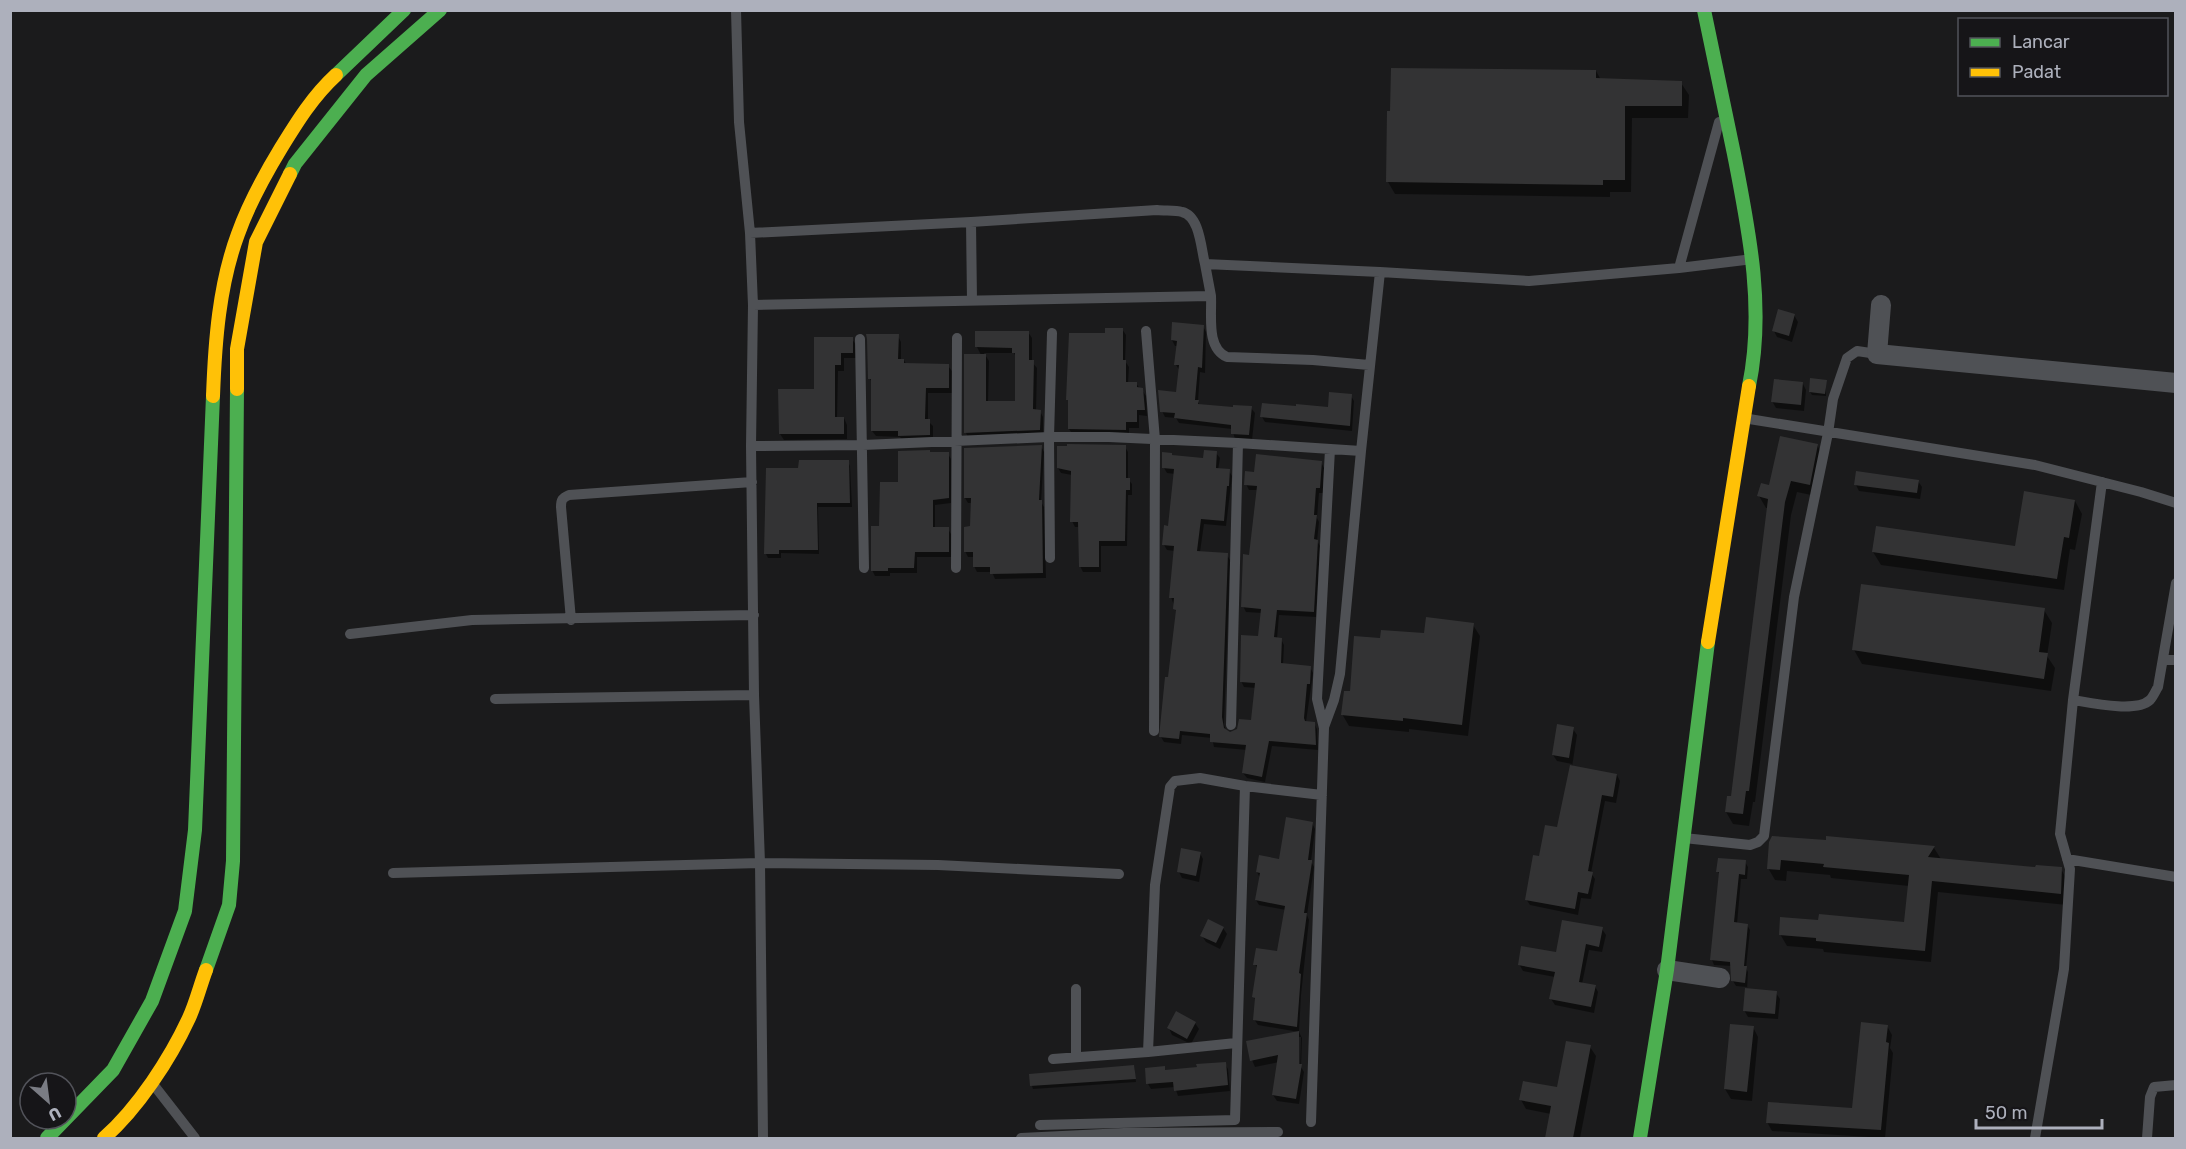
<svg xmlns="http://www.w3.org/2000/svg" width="2186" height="1149" font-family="Rubik,sans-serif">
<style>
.shadow{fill:#0007;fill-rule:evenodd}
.building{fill:#333334}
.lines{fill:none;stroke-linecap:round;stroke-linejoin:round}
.lane{stroke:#4f5155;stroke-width:10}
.street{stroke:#4f5155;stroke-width:20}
.fast{stroke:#4caf50;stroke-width:14}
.slow{stroke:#ffc107;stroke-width:14}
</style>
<rect width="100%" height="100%" fill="#1b1b1c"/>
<!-- shadow -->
<path class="shadow" d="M1596,71L1601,80L1681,83L1689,95L1688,118H1632L1631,192H1610V197L1395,194L1388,182Z
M1794,315L1798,322L1792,342L1777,337L1774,331Z
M1203,326L1206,332L1205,373L1200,372L1198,401L1200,406L1251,408L1255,413L1252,440L1235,439L1232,429L1179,423L1176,418L1165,417L1162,411L1177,393L1180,371L1176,365L1178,346H1175L1172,340Z
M1122,329L1126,335L1125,361L1129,367L1128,383H1136L1140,389L1142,390L1146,396L1147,416L1139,415V428H1129V436L1073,435L1069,429L1070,403L1107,335Z
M977,332H1028L1032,338V362L1037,368L1036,411H1040L1043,417V436L969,439L966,433L981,355L977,347ZM984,353H1014L1017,359L1016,403L988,402L989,361Z
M898,336L901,342V360H904L906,364L948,366L952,371V393H928V421L933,426V440L903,441L900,437L876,436L872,431L873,384L870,379L869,339Z
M815,338L852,339L856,345V358H844V371H838L837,418H844L847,425V439L784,440L780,434V390L815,391Z
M1826,381V396L1812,395L1810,392Z
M1803,384L1806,390L1804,411L1776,408L1772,401Z
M1351,396L1354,401L1352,431L1265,422L1262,417L1330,409Z
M1817,445L1824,457L1816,496L1797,492L1791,515L1755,802H1753L1749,826L1733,824L1726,812L1732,798L1768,508H1766L1759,496Z
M1041,446L1044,452L1041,502L1044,507L1046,578L995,579L992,572H977L974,566L975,557H968L965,551L972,528V503H968L965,498Z
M1125,447L1128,452V479L1132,484V495H1128L1127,546H1101V572H1083L1080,566V527H1075L1072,521V475L1061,473L1058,468Z
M930,453L948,454L951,459V503L935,505V529H948L951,534V557H917V573H890V576H875L872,570L881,528L899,484Z
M1216,453L1220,458L1218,470L1229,471L1232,476L1226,526L1204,524L1200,552L1227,555L1230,560L1224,724L1226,731L1230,734L1253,722L1256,688L1244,687L1241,681L1259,638L1262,613L1246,612L1243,606L1258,490H1249L1246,484L1256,474L1321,462L1324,468L1323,493H1319L1317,518L1319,522L1317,541L1320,546L1316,617L1279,615L1277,639H1281L1284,645L1283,665L1310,667L1313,673L1306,722L1314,723L1317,729L1318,750L1272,746L1265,782L1247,778L1243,773L1247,750L1214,747L1212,738L1182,735L1181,744L1164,742L1161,737L1177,614L1171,597L1175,551L1167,550L1164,545L1170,527L1175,474L1167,473L1164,468L1172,456L1204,460Z
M848,462L850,466L852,507H818L819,554L781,553V558H768L766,554L800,470Z
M1918,481L1922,487L1920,499L1859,491L1856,485Z
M2075,501L2082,514L2075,550L2070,549L2064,590L1881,565L1873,552L2016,548Z
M2044,610L2052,623L2047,656L2055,668L2051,691L1862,664L1854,650Z
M1473,625L1480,636L1468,736L1409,729V732L1349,726L1342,714L1352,693L1381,640L1425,635Z
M1573,729L1577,735L1572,767L1617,775L1620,781L1616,803L1605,801L1591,873L1595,879L1591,899L1581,898L1578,915L1530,905L1526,899L1540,858L1558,829L1572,764L1557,761L1553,755Z
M1312,823L1315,829L1311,861L1314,867L1307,915L1309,920L1301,995L1299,1032L1258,1025L1254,1019L1256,1002L1254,997L1258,970L1255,964L1279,953L1286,910L1259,905L1256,900L1260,878L1257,872L1280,861Z
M1828,838L1934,848L1941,859L2037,869H2061L2067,880V905L1938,892L1931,962L1824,952L1823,949L1787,946L1780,934L1819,922L1906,924L1909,886L1831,878L1830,875L1787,871L1786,881L1775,880L1768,868L1771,842H1827Z
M1200,853L1203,859L1199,882L1182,878L1179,872Z
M1745,862L1748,867L1747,879H1741L1737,924L1747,925L1750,930L1746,968L1748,972L1747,990L1776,993L1780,999L1778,1019L1748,1017L1744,1010L1747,987L1736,986L1733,981L1732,966L1714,965L1712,960L1720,875L1718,872Z
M1223,928L1227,934L1220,949L1206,942L1202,936Z
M1602,929L1606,935L1602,952L1589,950L1582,984L1595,986L1598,992L1594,1013L1555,1005L1551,999L1555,977L1523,971L1519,964L1557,954Z
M1195,1023L1199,1029L1191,1044L1172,1035L1169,1028Z
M1887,1026L1892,1035L1890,1048L1893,1053L1885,1138L1772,1131L1767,1122L1854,1110Z
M1753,1027L1758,1037L1752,1101L1731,1099L1725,1089Z
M1299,1032L1302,1038L1301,1067L1304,1072L1299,1104L1277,1101L1273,1095L1279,1062L1255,1067L1252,1060L1248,1042ZM1298,1037H1301L1300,1071H1297Z
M1590,1047L1596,1056L1580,1138H1547L1551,1114L1526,1109L1521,1100L1558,1089Z
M1225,1064L1228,1069L1230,1091L1178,1096L1175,1087L1151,1089L1148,1084L1166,1071Z
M1134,1066L1136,1082L1033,1089L1032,1086L1031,1075Z"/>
<!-- building -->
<path class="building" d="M1391,68L1596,70V78L1682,81V106H1625V180H1603V185L1386,182L1387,111H1390Z
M1778,309L1795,314L1789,336L1772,331Z
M1172,322L1204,325L1202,368L1198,367L1195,400H1199L1198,404L1233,407V405L1252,406L1249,435L1231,434V425L1174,418L1175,413L1160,412L1158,390L1176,392L1179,365H1174L1177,341L1171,340Z
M1105,328H1123V360H1126V382H1137V387L1143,388L1145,410H1137V422H1126V430L1068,429V400H1066L1069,333H1105Z
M975,331H1029V360H1034L1033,409L1041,410L1040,430L964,433V354H986V401H1015V353H1012V348L975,347Z
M866,334H899L898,359H904V363L949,364V388H926L925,419H930V435L898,436V431H871V379H868L867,339Z
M814,337H853V353H841V365H835V417H844V434H779L778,389H814Z
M1810,378L1827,380L1825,394L1809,392Z
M1774,379L1803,382L1801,405L1771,402Z
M1329,392L1352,394L1350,426L1260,417L1262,403L1296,406V404L1328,407Z
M1780,436L1818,444L1810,485L1791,481L1785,502L1749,791H1746L1743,814L1725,812L1727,796H1731L1768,499L1757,496L1761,483L1769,485Z
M1067,444L1126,445V478H1130V490H1126L1125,541H1099V567H1079L1078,522H1070L1071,471L1057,468V446H1067Z
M1042,445L1039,500H1042L1043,573L990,574V567H973V552H964V527L970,526L971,498H964V448Z
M930,450V452H949V498L933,500V527H949V552H915L914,568H888V571H871V526H879L880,482H898V451Z
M1204,450L1217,451L1216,468L1230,469L1229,486H1227L1224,521L1201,519L1197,551L1228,553L1222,717L1224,728L1230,732L1237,729L1239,719L1251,720L1255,683L1240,682L1241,635L1258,636L1261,609L1241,607L1243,554L1249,555L1257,486L1244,485L1245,471L1254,472L1256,454L1322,461L1320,488H1316L1314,515H1317L1314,539L1318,540L1314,612L1277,610L1274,637L1282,638L1281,663L1311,666L1310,684H1307L1304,718L1305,721L1315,722L1316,745L1269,741L1262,777L1242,773L1246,745L1210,742V734L1180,731L1179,739L1159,737L1165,677H1168L1176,610L1173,609L1174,598H1169L1174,546L1162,545L1164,525L1168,526L1174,469L1162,468V452L1172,453V455L1203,458Z
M799,460H849L850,503H817L818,550H779V554H764L766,468H798Z
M1856,471L1919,480L1917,493L1854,485Z
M2024,491L2075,500L2069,538L2064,537L2057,579L1872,552L1876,526L2015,546Z
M1861,584L2045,608L2039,652L2048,653L2044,679L1852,650Z
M1426,617L1474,623L1462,725L1403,718V721L1341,715L1344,691H1350L1354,636L1380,638L1381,630L1424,633Z
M1557,724L1574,727L1569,758L1552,755Z
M1570,765L1617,774L1613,797L1602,795L1588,871L1593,872L1588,894L1578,892L1575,909L1525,900L1533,855L1539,856L1545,825L1557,827Z
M1286,817L1313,822L1308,860H1312V862L1304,913H1307L1299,973L1301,974L1297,1027L1253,1020L1255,998L1252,997L1257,965H1253L1256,948L1277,951L1285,906L1255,900L1260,873L1256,872L1259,855L1279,859Z
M1772,836L1826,840V836L1935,846L1928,857L2035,867L2036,865L2062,867L2061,894L1932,881L1925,951L1816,941V938L1779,935L1780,917L1818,920L1819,914L1904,922L1909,875L1823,867L1824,864L1781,860L1780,870L1767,869L1769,842Z
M1181,848L1201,852L1196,876L1177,872Z
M1718,858L1746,860L1745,875L1739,874L1734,922L1748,924L1744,966H1747L1745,983L1731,981L1730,962L1710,960L1719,872H1716Z
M1208,919L1224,927L1216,943L1200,936Z
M1562,920L1603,927L1599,947L1586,944L1579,982L1596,985L1591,1007L1549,999L1555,972L1518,965L1521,946L1556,952Z
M1745,988L1777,991L1775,1014L1743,1011Z
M1176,1011L1196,1022L1187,1039L1167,1028Z
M1861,1022L1888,1025L1886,1042L1889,1043L1881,1130L1766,1123L1768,1102L1852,1108Z
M1730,1024L1754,1026L1747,1092L1724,1089Z
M1299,1031V1064H1302L1296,1099L1272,1095L1278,1055L1250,1061L1246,1041Z
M1566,1041L1591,1045L1573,1138H1545L1551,1106L1519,1100L1523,1081L1557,1087Z
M1226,1062L1228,1085L1174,1091L1173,1082L1146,1084L1145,1068L1165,1066V1070L1197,1067L1196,1064Z
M1134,1065L1136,1079L1030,1086L1029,1074Z"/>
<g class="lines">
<!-- lane -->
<path class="lane" d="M736,10L739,122L750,233
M971,222L972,301
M1679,268L1753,259
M1211,296C1212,316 1206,348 1227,357L1313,360L1369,365
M753,305L1211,296L1205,264L1380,272
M1146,331L1155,440L1154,731
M860,339L864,568
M1743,418L2035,465L2141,492L2176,503
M751,446L863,445L1049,437H1109L1238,443L1361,451L1380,272L1529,281L1679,268L1719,122
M1050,558L1049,437L1052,333
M956,568L957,338
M571,620L561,507C561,500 562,498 569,495L752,482
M350,634L472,620L754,615
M2163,660H2176
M495,699L754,695
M2073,700C2091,703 2136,713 2150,700C2153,697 2156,690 2158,687L2176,583
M1231,725L1238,443
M1324,727L1334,700L1340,674L1361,451
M1684,838L1750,845L1758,842L1764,836L1794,597L1828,433L1833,399L1847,358L1857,351L1877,354
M2067,859L2176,877
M393,873L760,863L938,865L1119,874
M1148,1052L1155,885L1170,787L1175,781L1200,778L1245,786L1322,795
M1076,1057V989
M1053,1059L1148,1052L1236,1043
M153,1084L195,1138
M1311,1122L1324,728L1317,699L1330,449
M1040,1125L1235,1120L1245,786
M763,1138L760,863L754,695L751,446L753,305L750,233L971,222L1157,210C1165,211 1175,210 1182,212C1200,216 1201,249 1205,264
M1021,1138L1124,1133L1278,1132
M2035,1138L2064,969L2070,869L2060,834L2073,700L2102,482
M2147,1138L2150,1097L2154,1087L2176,1085"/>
<!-- street -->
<path class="street" d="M1881,305L1877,354L2176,383
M1667,970L1720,978"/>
<!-- fast -->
<path class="fast" d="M1704,10C1714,58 1724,106 1734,154C1749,231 1765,308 1749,386
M336,75L404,10
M290,174L295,164L366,75L440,10
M206,970L229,905L233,861L237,389
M47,1138L113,1070L152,1001L185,911L195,830L213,396
M1640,1138L1667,970L1708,642"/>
<!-- slow -->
<path class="slow" d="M237,389V349L256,242L290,174
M213,396C215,342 219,285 238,234C249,203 264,176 281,148C297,122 313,96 336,75
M1708,642L1749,386
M104,1138C138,1108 170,1059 189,1018C196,1003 200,986 206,970"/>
</g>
<!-- border -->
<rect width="2186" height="1149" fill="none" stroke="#adb0bc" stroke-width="24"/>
<!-- legend -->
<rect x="1958" y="18" width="210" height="78" fill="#161518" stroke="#52535a" stroke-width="1.5"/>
<rect x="1970" y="38" width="30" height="9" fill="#4caf50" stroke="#52535a" stroke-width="1.5"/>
<text x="2012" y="48" font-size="18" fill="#adb0bc">Lancar</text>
<rect x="1970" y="68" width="30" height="9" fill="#ffc107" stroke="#52535a" stroke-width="1.5"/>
<text x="2012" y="78" font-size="18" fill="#adb0bc">Padat</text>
<!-- north arrow -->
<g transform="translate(48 1101) rotate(152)"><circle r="28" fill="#161518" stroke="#52535a" stroke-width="1.5"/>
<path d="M0-4.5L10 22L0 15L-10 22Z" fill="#7a7c84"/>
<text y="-9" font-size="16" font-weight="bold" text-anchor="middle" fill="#adb0bc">U</text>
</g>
<!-- scale -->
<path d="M1976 1119v9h126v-9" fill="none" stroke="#adb0bc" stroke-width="3"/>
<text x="1985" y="1119" font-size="18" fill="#adb0bc" stroke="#161518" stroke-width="4.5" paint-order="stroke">50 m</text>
</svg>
